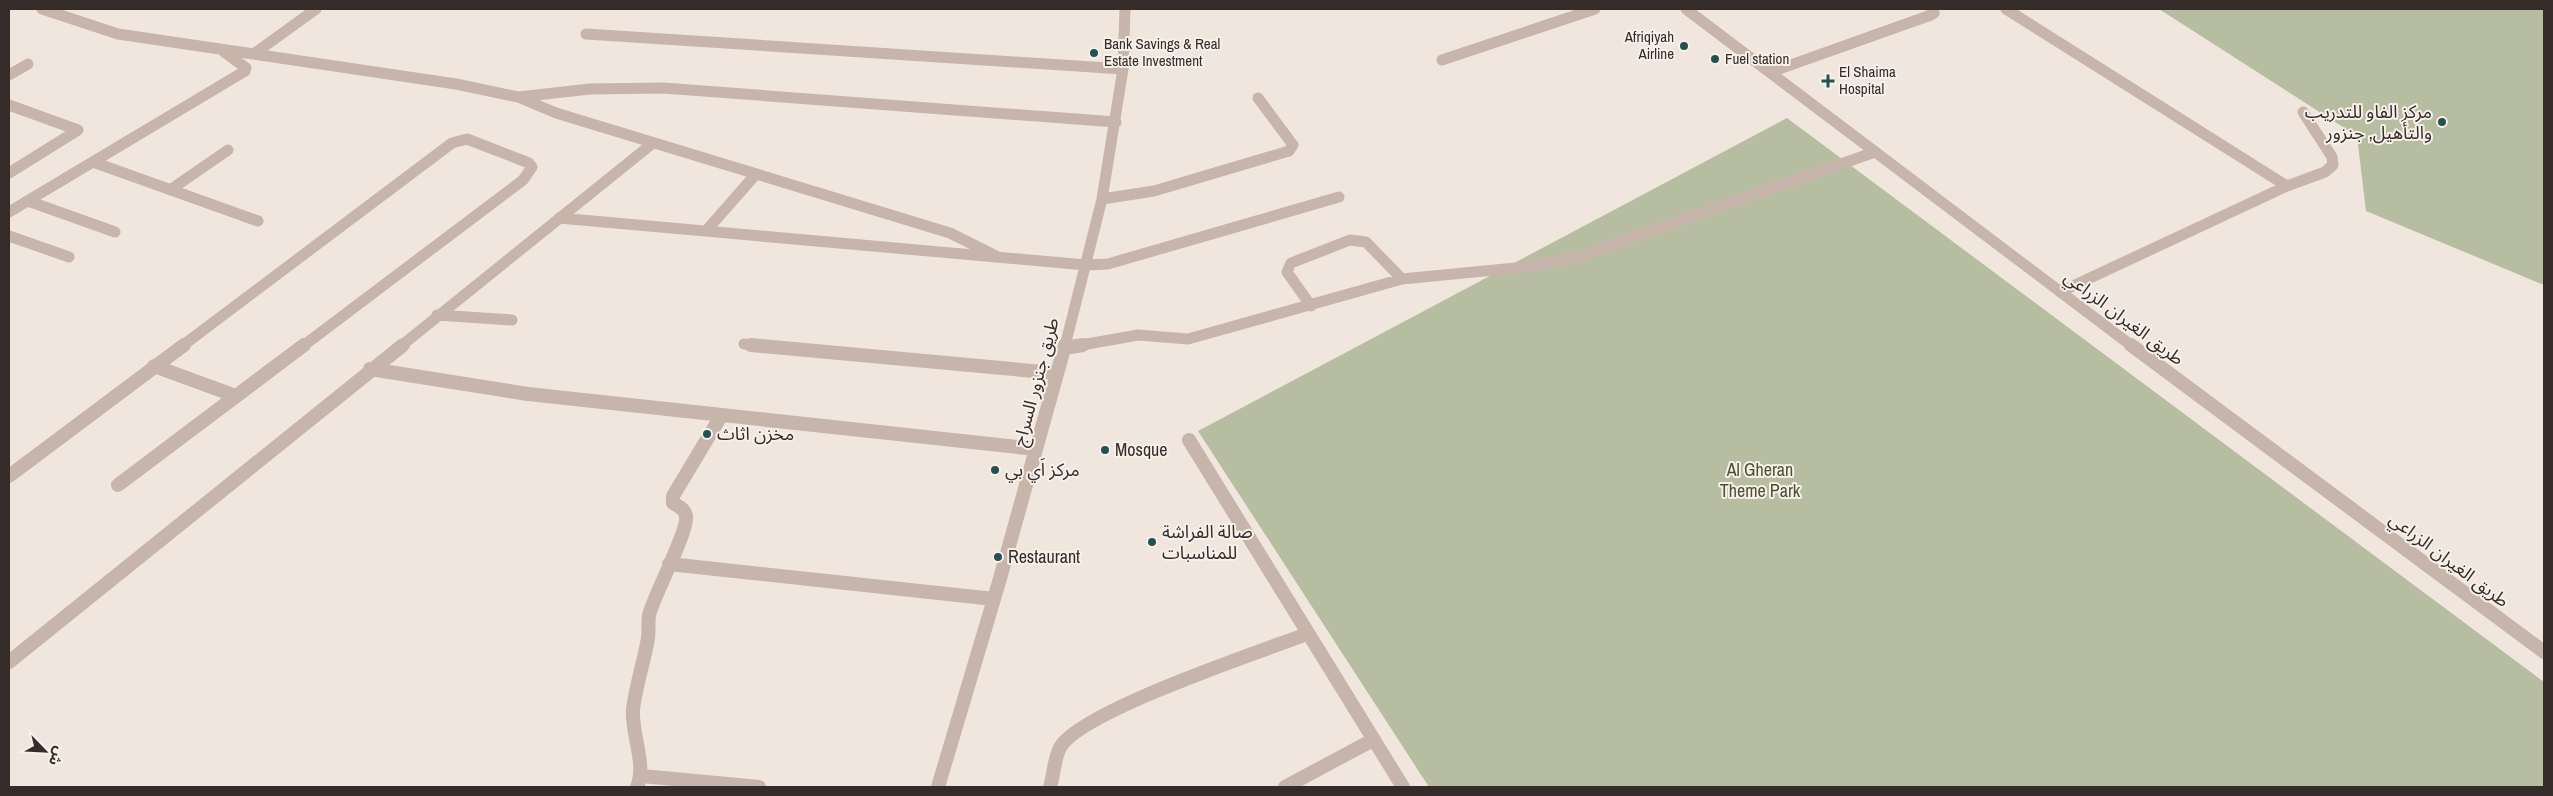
<svg xmlns="http://www.w3.org/2000/svg" width="2553" height="796" font-family="'Archivo Narrow','Noto Sans Arabic',sans-serif">
<style>
.green{fill:#b6bda0}
.lines{fill:none;stroke-linecap:round;stroke-linejoin:round}
.minor-far1{stroke:#c7b5ab;stroke-width:11}
.minor{stroke:#c7b5ab;stroke-width:14}
.poi-dot{fill:#245251;stroke:#f8f0ea;stroke-width:2}
.labels{text-anchor:middle;stroke-width:4;stroke-linejoin:round;paint-order:stroke}
.far-poi-label{font-size:15px;fill:#352c2a;stroke:#f8f0ea;text-anchor:start}
.poi-label{font-size:18px;fill:#352c2a;stroke:#f8f0ea;text-anchor:start}
.street-label{font-size:18px;fill:#352c2a;stroke:#f8f0ea}
.park-label{font-size:18px;fill:#485130;stroke:#f8f0ea}
</style>
<rect width="100%" height="100%" fill="#f0e6de"/>
<!-- green -->
<path class="green" d="M2159,9H2544V285L2366,211L2357,136Z
M1787,118L2544,682V787H1429L1198,431Z"/>
<g class="lines">
<!-- minor-far1 -->
<path class="minor-far1" d="M42,9L118,34L456,84L518,97L556,113L950,233L996,256
M1686,9L2132,346
M2006,9L2287,186
M586,34L1123,69
M255,53L316,9
M1442,60L1595,9
M1771,72L1931,15L1934,13L1932,9
M9,75L28,64
M518,97L590,89L663,88L1116,122
M9,105L78,130L9,173
M93,162L258,221
M170,190L228,150
M1102,199L1154,191L1289,151L1293,145L1258,98
M28,201L115,232
M9,212L245,71L246,68L223,51
M559,218L1086,265L1108,264L1339,197
M706,231L756,174
M9,236L69,257
M2060,292L2287,186L2325,172L2333,165L2332,157L2303,112
M1311,306L1287,272L1291,263L1350,240L1366,242L1402,279
M437,315L512,320
M744,344L765,346
M182,346L452,143L467,139L529,163L532,167L523,180L303,346
M401,346L653,143
M1065,346L1102,199L1123,69L1125,9
M1076,346L1138,335L1188,339L1402,279L1526,267L1580,256L1875,152"/>
<!-- minor -->
<path class="minor" d="M751,345L1055,373
M2131,345L2544,652
M1064,348L1083,345
M154,366L236,396
M370,369L528,394L1036,449
M1189,440L1403,787
M9,476L184,345
M118,485L304,345
M669,564L994,599
M9,662L403,345
M642,776L759,787
M637,787C647,764 631,734 633,709C636,685 644,662 648,638C649,631 648,622 649,615C654,595 689,530 686,516C684,508 679,507 673,503V496L721,416
M938,787L999,582L1065,345
M1050,787C1054,775 1054,757 1061,746C1085,710 1259,652 1307,634
M1285,787L1373,740"/>
</g>
<!-- markers -->
<g class="poi-dot">
<circle cx="1684" cy="46" r="5"/>
<circle cx="1094" cy="53" r="5"/>
<circle cx="1715" cy="59" r="5"/>
<path d="M1825.5 73.5h5v5h5v5h-5v5h-5v-5h-5v-5h5z"/>
<circle cx="2442" cy="122" r="5"/>
<circle cx="707" cy="434" r="5"/>
<circle cx="1105" cy="450" r="5"/>
<circle cx="995" cy="470" r="5"/>
<circle cx="1152" cy="542" r="5"/>
<circle cx="998" cy="557" r="5"/>
</g>
<g class="labels">
<!-- far-poi labels -->
<g class="far-poi-label">
<text x="1674" y="42" text-anchor="end">Afriqiyah<tspan x="1674" dy="17">Airline</tspan></text>
<text x="1104" y="49">Bank Savings &amp; Real<tspan x="1104" dy="17">Estate Investment</tspan></text>
<text x="1725" y="64">Fuel station</text>
<text x="1839" y="77">El Shaima<tspan x="1839" dy="17">Hospital</tspan></text>
</g>
<!-- poi labels -->
<g class="poi-label">
<text x="2432" y="118" text-anchor="end">مركز الفاو للتدريب<tspan x="2432" dy="21">والتأهيل, جنزور</tspan></text>
<text x="717" y="440">مخزن اثاث</text>
<text x="1115" y="456">Mosque</text>
<text x="1005" y="476">مركز اَي بي</text>
<text x="1162" y="538">صالة الفراشة<tspan x="1162" dy="21">للمناسبات</tspan></text>
<text x="1008" y="563">Restaurant</text>
</g>
<!-- street labels -->
<g class="street-label">
<text transform="translate(2124 318) rotate(37)" y="6">طريق الغيران الزراعي</text>
<text transform="translate(1036 382) rotate(-75)" y="6">طريق جنزور السراج</text>
<text transform="translate(2449 560) rotate(37)" y="6">طريق الغيران الزراعي</text>
</g>
<!-- park labels -->
<g class="park-label">
<text x="1760" y="476">Al Gheran<tspan x="1760" dy="21">Theme Park</tspan></text>
</g>
</g>
<!-- border -->
<rect width="2553" height="796" fill="none" stroke="#352c2a" stroke-width="20"/>
<!-- north arrow -->
<g transform="translate(45 751) rotate(114)" stroke="#f8f0ea" stroke-width="4" paint-order="stroke">
<path d="M0-4L9 19L0 12L-9 19Z" fill="#352c2a"/>
<text y="-8" font-size="14" font-weight="bold" text-anchor="middle" fill="#352c2a">ش</text>
</g>
</svg>
